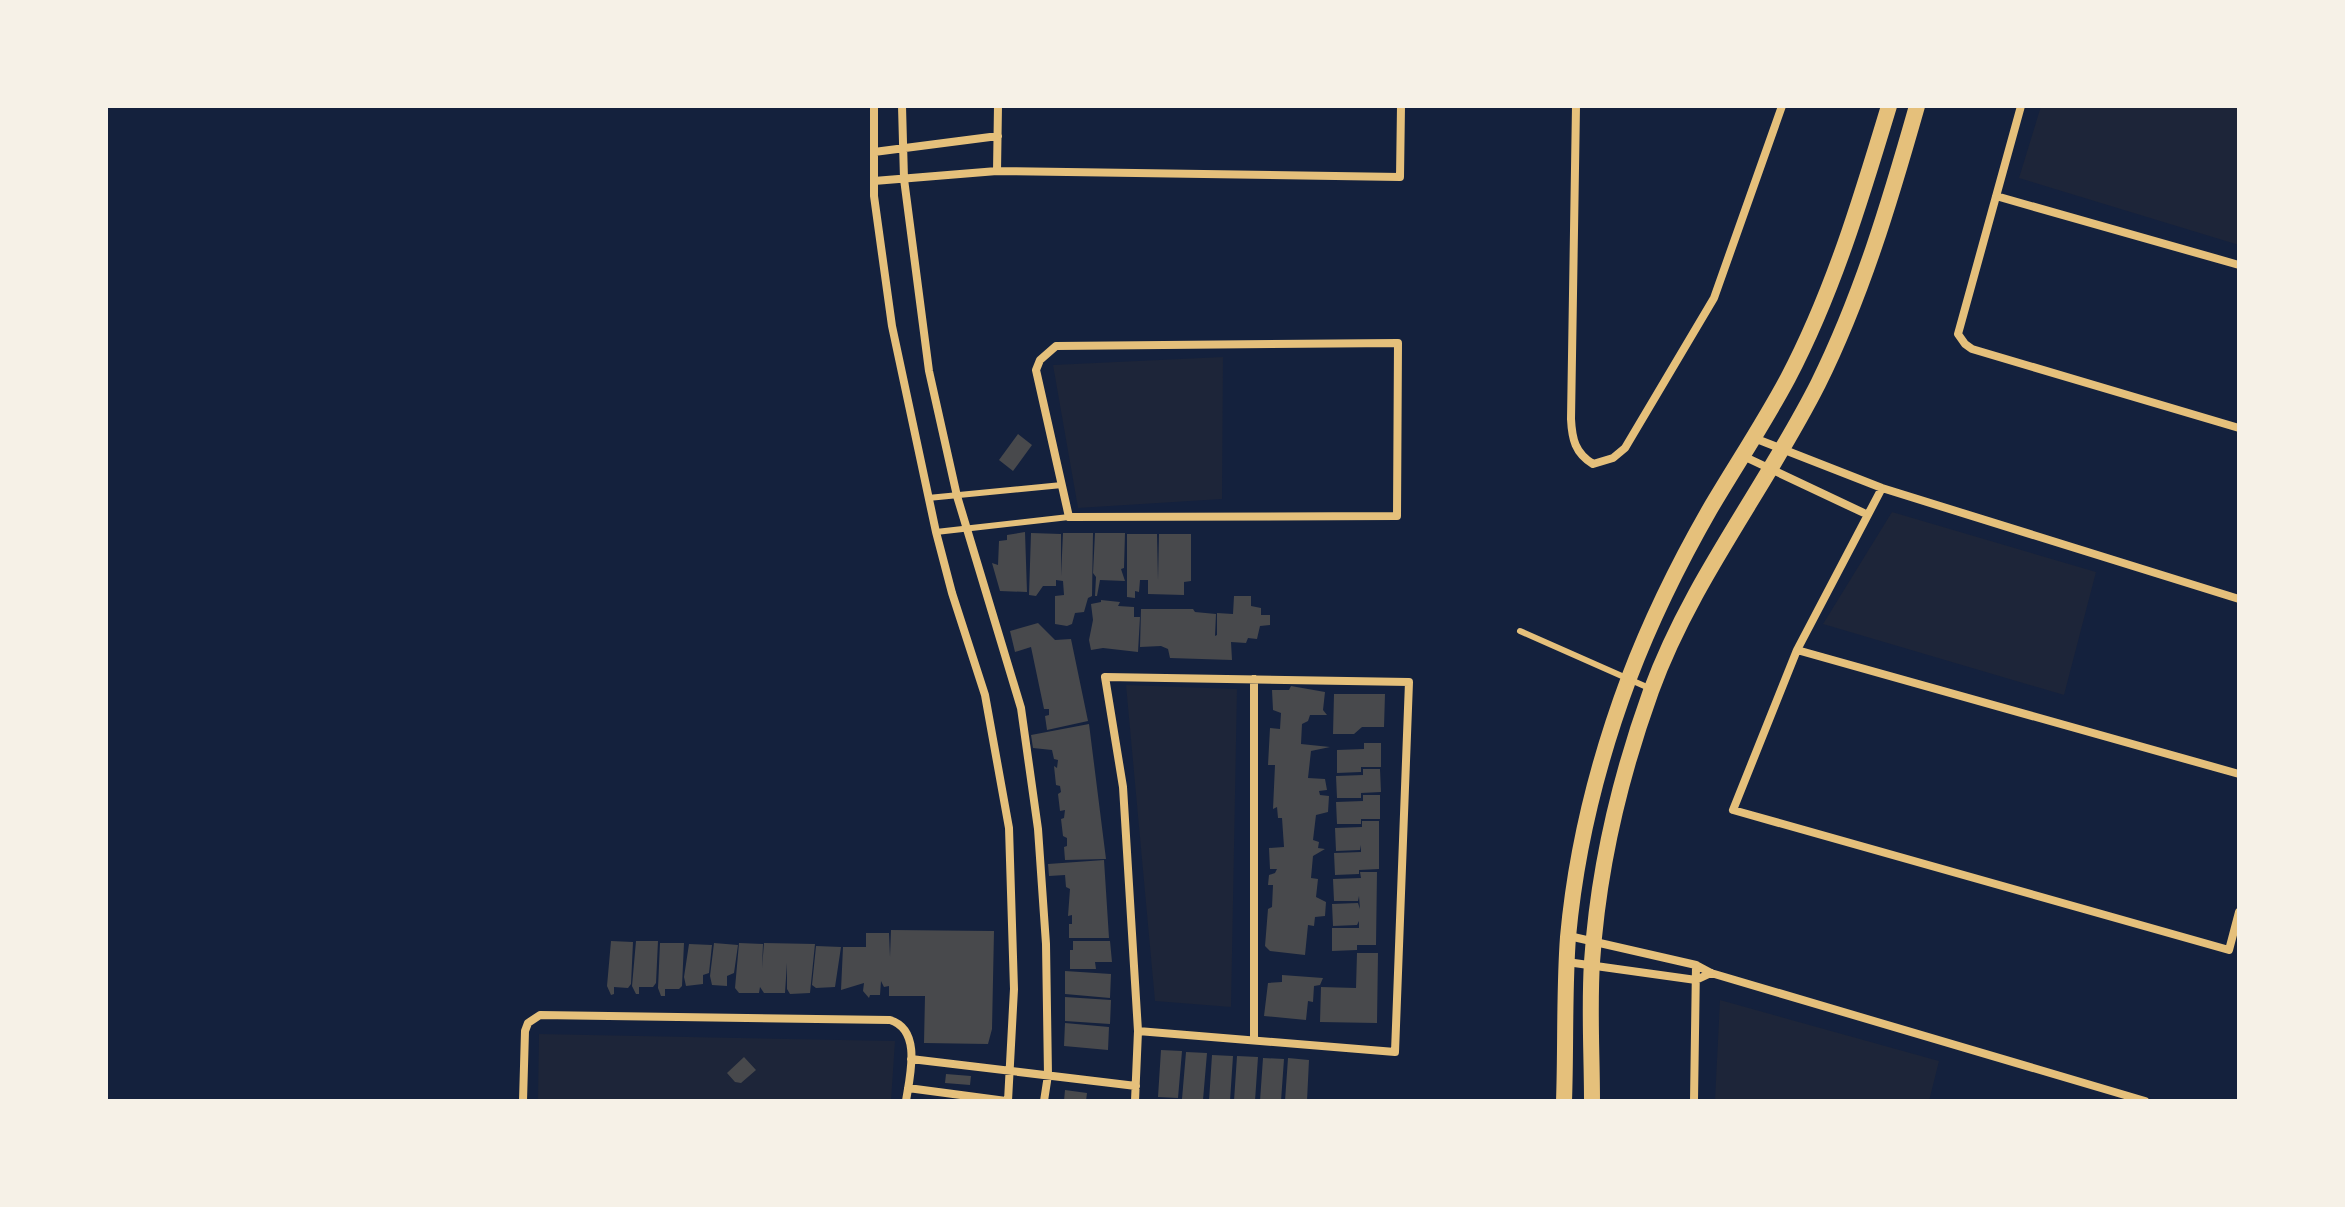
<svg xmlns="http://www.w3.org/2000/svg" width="2345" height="1207" font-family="Lora,serif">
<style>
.green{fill:#1d2539}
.building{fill:#48494c}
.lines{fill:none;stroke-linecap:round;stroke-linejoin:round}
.service{stroke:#e5c07b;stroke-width:6}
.minor{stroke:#e5c07b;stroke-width:8}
.secondary{stroke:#e5c07b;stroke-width:16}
</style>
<rect width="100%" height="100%" fill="#14213d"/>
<!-- green -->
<path class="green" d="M2041,106H2239V245L2019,178Z
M1223,357L1222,499L1078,508L1053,365Z
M1892,512L2096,572L2064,695L1823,624Z
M1126,685L1237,689L1231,1007L1155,1001Z
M1720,1000L1939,1061L1929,1101H1715Z
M539,1034L895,1041L891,1101H538Z"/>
<!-- building -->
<path class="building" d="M1018,434L1032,445L1013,471L999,460Z
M1025,532L1027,592L1000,591L992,563L998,565L999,541L1007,540V535Z
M1031,533L1061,534V576L1063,533H1093L1092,596L1088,598L1084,612L1075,613L1072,624L1067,626L1055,624V596L1064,595L1063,581L1056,580V586H1043L1036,596L1029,595Z
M1095,533H1125L1124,568L1121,569L1125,581L1100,580L1097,596H1095L1096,577L1093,573Z
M1127,534H1157L1158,580L1159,534H1191V581L1184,582V595L1148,594V580H1140L1139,592L1135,591V598L1127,597Z
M1234,596H1251V606L1261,608V615H1270V625L1260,626L1257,639L1248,638L1246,643L1231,642L1232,660L1170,658L1168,649L1161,646L1140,647L1141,609H1193L1195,612L1216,614L1215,636L1217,635V613L1233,614Z
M1101,600L1120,602L1118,606L1134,607V617H1140L1138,652L1103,648L1091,650L1089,640L1093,620L1091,604L1101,602Z
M1038,623L1055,640L1071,639L1088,721L1047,730L1045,716L1049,715V709H1044L1031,647L1015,652L1010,631Z
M1291,686L1325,692L1323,710L1327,715H1310L1308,721L1302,724L1301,744L1330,747L1311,751L1308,778L1325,779L1327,790L1319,791L1320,795L1329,796L1328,812L1316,815L1313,840L1319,842L1318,848L1325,849L1313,856L1311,878L1318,879L1316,897L1326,902L1325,916L1315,917L1314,926L1308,925L1305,955L1270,951L1265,946L1268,909L1272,907L1273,885H1268L1269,875L1275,873L1277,869H1270L1269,848L1284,847L1282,818H1278L1277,807L1273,809L1275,765H1268L1270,728L1280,729L1281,713L1273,710L1272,690H1289Z
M1334,694H1385L1384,727H1362L1354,734H1333Z
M1089,724L1106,859L1065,860L1064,847L1067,846V838L1063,836L1061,819L1064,818L1065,810L1060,811L1058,794L1061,792L1060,786L1056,785L1054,766L1057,768L1058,760L1054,759L1052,750L1033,748L1031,735Z
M1364,743H1381V767H1361V772L1337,773V750L1364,749Z
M1363,769H1380L1381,792L1361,793V798H1337L1336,776L1363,775Z
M1363,795H1380V819H1361V824H1337L1336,802L1363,801Z
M1362,821H1379V869L1359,870V874L1335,875L1334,853L1361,852V845L1360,850L1336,851L1335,828L1362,827Z
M1104,860L1109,938H1069V924H1072V915L1068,916L1070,889L1066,887L1065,875L1049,876L1048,864Z
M1360,872H1377L1376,945H1357V950L1332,951V928H1359V921L1357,925L1333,926L1332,904L1358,903L1360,909L1359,896L1358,901H1334L1333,879L1361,878Z
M891,930L994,931L992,1029L988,1044L924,1043L925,996H889V986L884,987L881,981L880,995H870L869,998L863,991L864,983L841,990L843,947H866V933H889L890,957Z
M611,941L633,942L631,984L628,988L614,987V994L611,995L607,986Z
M636,941H658L656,983L653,987H639V994H636L632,986Z
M1073,941H1110L1112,962H1095L1096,969H1070V950H1073Z
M660,943H684L682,986L679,989H665V996H661L658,988Z
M714,943L738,945L734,973L727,976V986L712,985L710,976Z
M739,943L763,944L762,968L764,943L815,944L810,993L790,994L787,989V963L785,993H764L760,987L759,993H739L735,988Z
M689,944L712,945L709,973L703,975V984L686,986L684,977Z
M816,946L841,947L835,987L816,988L812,985Z
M1357,953H1378L1377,1023L1320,1022L1321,987L1356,988Z
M1065,971L1111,974L1110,998L1065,994Z
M1282,975L1323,978L1320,985L1314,986L1313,1002L1308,1001L1306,1020L1264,1016L1268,983L1282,982Z
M1065,997L1111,1000L1110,1024L1065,1021Z
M1065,1023L1109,1027L1108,1050L1064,1046Z
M1161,1050L1182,1051L1178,1098L1158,1097Z
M1186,1052L1207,1053L1203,1100L1182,1099Z
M1212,1055L1233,1056L1230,1101H1209Z
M1237,1056L1258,1057L1255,1101H1234Z
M744,1057L756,1070L741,1083L735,1082L727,1073Z
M1263,1058L1284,1059L1281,1101H1260Z
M1288,1058L1309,1060L1307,1101H1285Z
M946,1074L971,1076L970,1085L945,1083Z
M1065,1090L1087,1093L1086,1101H1064Z"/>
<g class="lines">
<!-- service -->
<path class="service" d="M928,498L1062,485
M936,532L1069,517
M1520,631L1649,688"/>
<!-- minor -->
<path class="minor" d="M874,106V196L892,326L936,532L952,593L985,695L1009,828L1014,989L1008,1101
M902,106L904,179L929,371L957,496L1021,708L1038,829L1046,944L1048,1075L1044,1101
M998,106L997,171L1400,177L1401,106
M1576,106L1571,419C1572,439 1575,453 1593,464L1613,458L1625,448L1714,298L1782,106
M2021,106L1958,334L1965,344L1972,349L2239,428
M874,152L998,136
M874,181L997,171
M1996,196L2239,265
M1398,343L1397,516L1069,517L1036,370L1040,360L1056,346Z
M1754,438L1882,488L2239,599
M1743,456L1866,514
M1882,488L1797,650L1733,810L2229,950L2239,912
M1797,650L2239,774
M1254,679V1040
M1569,936L1696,965L1711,973L2145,1101
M1567,962L1696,980L1711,973
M911,1059L1136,1086
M908,1088L1006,1101
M523,1101L525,1031L528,1023L540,1015L890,1020C922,1030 910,1075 906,1101
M1135,1101L1138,1031L1123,787L1105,677L1409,682L1395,1052L1138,1031
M1694,1101L1696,965"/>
<!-- secondary -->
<path class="secondary" d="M1564,1101C1566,1047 1564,991 1568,937C1576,849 1598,761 1629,678C1651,620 1679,563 1710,509C1736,465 1764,423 1788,378C1833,292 1861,199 1889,106
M1592,1101C1592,1055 1589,1008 1592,962C1598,871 1620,777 1651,691C1691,581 1765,489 1818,384C1862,295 1890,201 1917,106"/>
</g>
<!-- border -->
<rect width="2345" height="1207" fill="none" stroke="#f6f1e7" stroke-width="216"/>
</svg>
